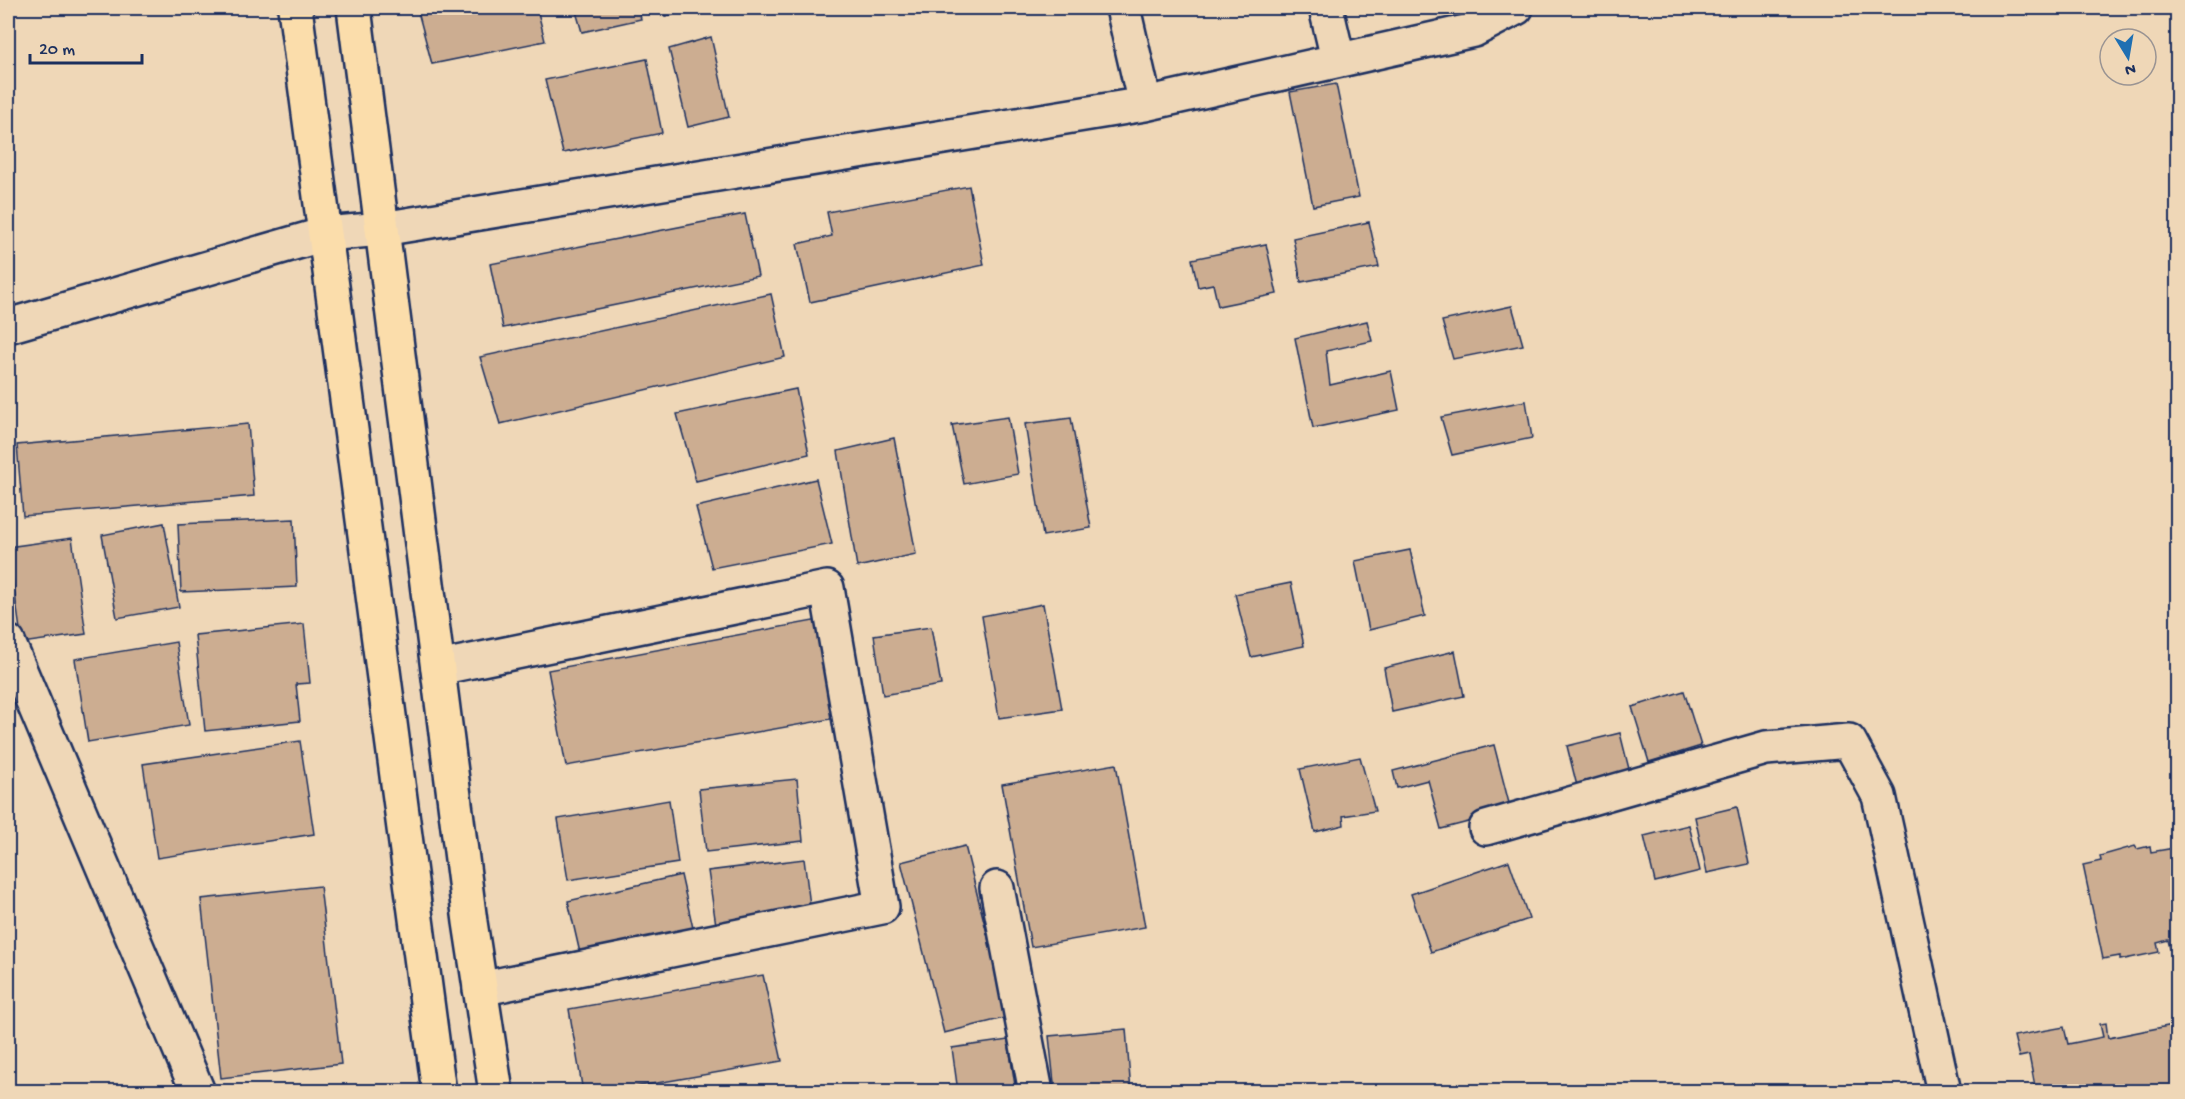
<svg xmlns="http://www.w3.org/2000/svg" width="2185" height="1099" font-family="'Gochi Hand',sans-serif">
<style>
.building{fill:#ccad91;stroke:#1b2f5e;stroke-width:1.5}
.lines{fill:none;stroke-linecap:round;stroke-linejoin:round}
.minor-casing{stroke:#1b2f5e;stroke-width:38}
.major-casing{stroke:#1b2f5e;stroke-width:38}
.minor{stroke:#efd7b7;stroke-width:33}
.major{stroke:#fbddab;stroke-width:33}
</style>
<rect width="100%" height="100%" fill="#efd7b7"/>
<filter id="ink" filterUnits="userSpaceOnUse"><feTurbulence type="fractalNoise" baseFrequency=".0167" numOctaves="2"/><feDisplacementMap in="SourceGraphic" scale="12" xChannelSelector="R" yChannelSelector="G"/><feConvolveMatrix kernelMatrix="1 2 1 2 8 2 1 2 1" color-interpolation-filters="sRGB"/></filter>
<g filter="url(#ink)">
<!-- building -->
<path class="building" d="M417,8H537L545,41L432,64Z
M575,8H638L641,19L582,32Z
M663,8H705L665,16Z
M711,37L729,117L688,127L669,49Z
M647,59L662,133L563,153L545,80Z
M1336,84L1359,197L1313,206L1290,92Z
M969,186L984,265L810,302L797,244L832,236L827,212Z
M745,214L758,276L503,328L490,264Z
M1369,222L1379,267L1301,282L1293,238Z
M1266,244L1277,294L1218,306L1213,284L1198,287L1192,259Z
M771,294L785,357L500,424L480,357Z
M1512,306L1523,345L1453,359L1442,321Z
M1367,321L1372,341L1326,351L1330,385L1391,371L1399,410L1313,428L1295,338Z
M796,389L809,454L696,481L677,414Z
M1526,401L1532,438L1452,455L1441,417Z
M1008,417L1018,474L964,484L952,425Z
M1071,418L1091,528L1043,536L1025,424Z
M248,424L254,496L23,516L17,445Z
M894,438L916,554L857,567L838,451Z
M816,479L832,544L712,568L696,507Z
M294,519L297,587L181,592L178,524Z
M164,523L179,607L117,618L102,535Z
M72,538L86,634L22,643L8,547Z
M1410,550L1425,616L1369,630L1355,561Z
M1291,583L1304,646L1251,657L1235,594Z
M1043,604L1062,709L999,718L982,616Z
M824,619L842,717L566,766L548,670Z
M304,624L310,683L296,684L300,721L205,731L195,635Z
M931,627L941,685L883,695L874,635Z
M176,642L189,725L88,742L75,659Z
M1455,651L1464,696L1392,712L1384,668Z
M1684,691L1701,746L1649,762L1632,707Z
M1620,733L1631,777L1578,790L1567,746Z
M300,741L314,834L157,858L143,764Z
M1494,745L1511,811L1441,829L1428,780L1397,788L1393,771Z
M1360,757L1375,811L1343,816L1344,825L1315,832L1300,769Z
M1116,764L1145,927L1031,947L1002,784Z
M797,779L803,841L706,852L699,789Z
M669,800L678,863L568,880L558,819Z
M1737,807L1749,864L1707,873L1695,817Z
M1689,825L1700,871L1655,882L1644,836Z
M2178,844V947L2170,948L2168,940L2157,943L2159,952L2120,960V956L2103,959L2083,865L2101,861L2100,856L2135,846L2137,849L2150,846L2151,852L2174,848V845Z
M965,846L1008,1017L944,1033L901,862Z
M804,859L811,913L716,925L708,871Z
M1509,861L1529,919L1431,952L1411,894Z
M681,875L693,928L580,953L568,901Z
M320,886L341,1064L221,1078L201,899Z
M763,975L782,1061L606,1092H583L569,1009Z
M2106,1023L2108,1038L2178,1024V1092H2036L2029,1055L2019,1057L2014,1036L2064,1027L2068,1044L2103,1037L2100,1024Z
M1126,1029L1131,1092H1055L1049,1036Z
M1008,1040L1016,1092H958L952,1048Z"/>
<g class="lines">
<defs>
<path id="minor" d="M1326,8L1338,59
M1145,104L1474,30L1516,8
M8,326L325,234L382,229L1145,104L1123,8
M8,642L198,1092
M438,668L827,588L882,907L480,989
M1486,828L1766,748L1849,741L1879,796L1944,1092
M997,888L1036,1092"/>
<path id="major" d="M295,8L439,1092
M354,8L470,922L496,1092"/>
</defs>
<!-- minor casing -->
<use href="#minor" class="minor-casing"/>
<!-- major casing -->
<use href="#major" class="major-casing"/>
<!-- minor -->
<use href="#minor" class="minor"/>
<!-- major -->
<use href="#major" class="major"/>
</g>
</g>
<!-- margin -->
<rect width="2185" height="1099" fill="none" stroke="#efd7b7" stroke-width="30"/>
<rect x="15" y="15" width="2155" height="1069" fill="none" stroke="#1b2f5e" stroke-width="2" filter="url(#ink)"/>
<!-- north arrow -->
<g transform="translate(2128 57) rotate(169)"><circle r="28" fill="#efd7b7" stroke="#9a9493" stroke-width="1.5"/>
<path d="M0-4.5L10 22L0 15L-10 22Z" fill="#1f6fb2"/>
<text y="-9" font-size="16" font-weight="bold" text-anchor="middle" fill="#1b2f5e">N</text>
</g>
<!-- scale -->
<path d="M30 54v9h112v-9" fill="none" stroke="#1b2f5e" stroke-width="3"/>
<text x="39" y="54" font-size="18" fill="#1b2f5e" stroke="#efd7b7" stroke-width="4.5" paint-order="stroke">20 m</text>
</svg>
